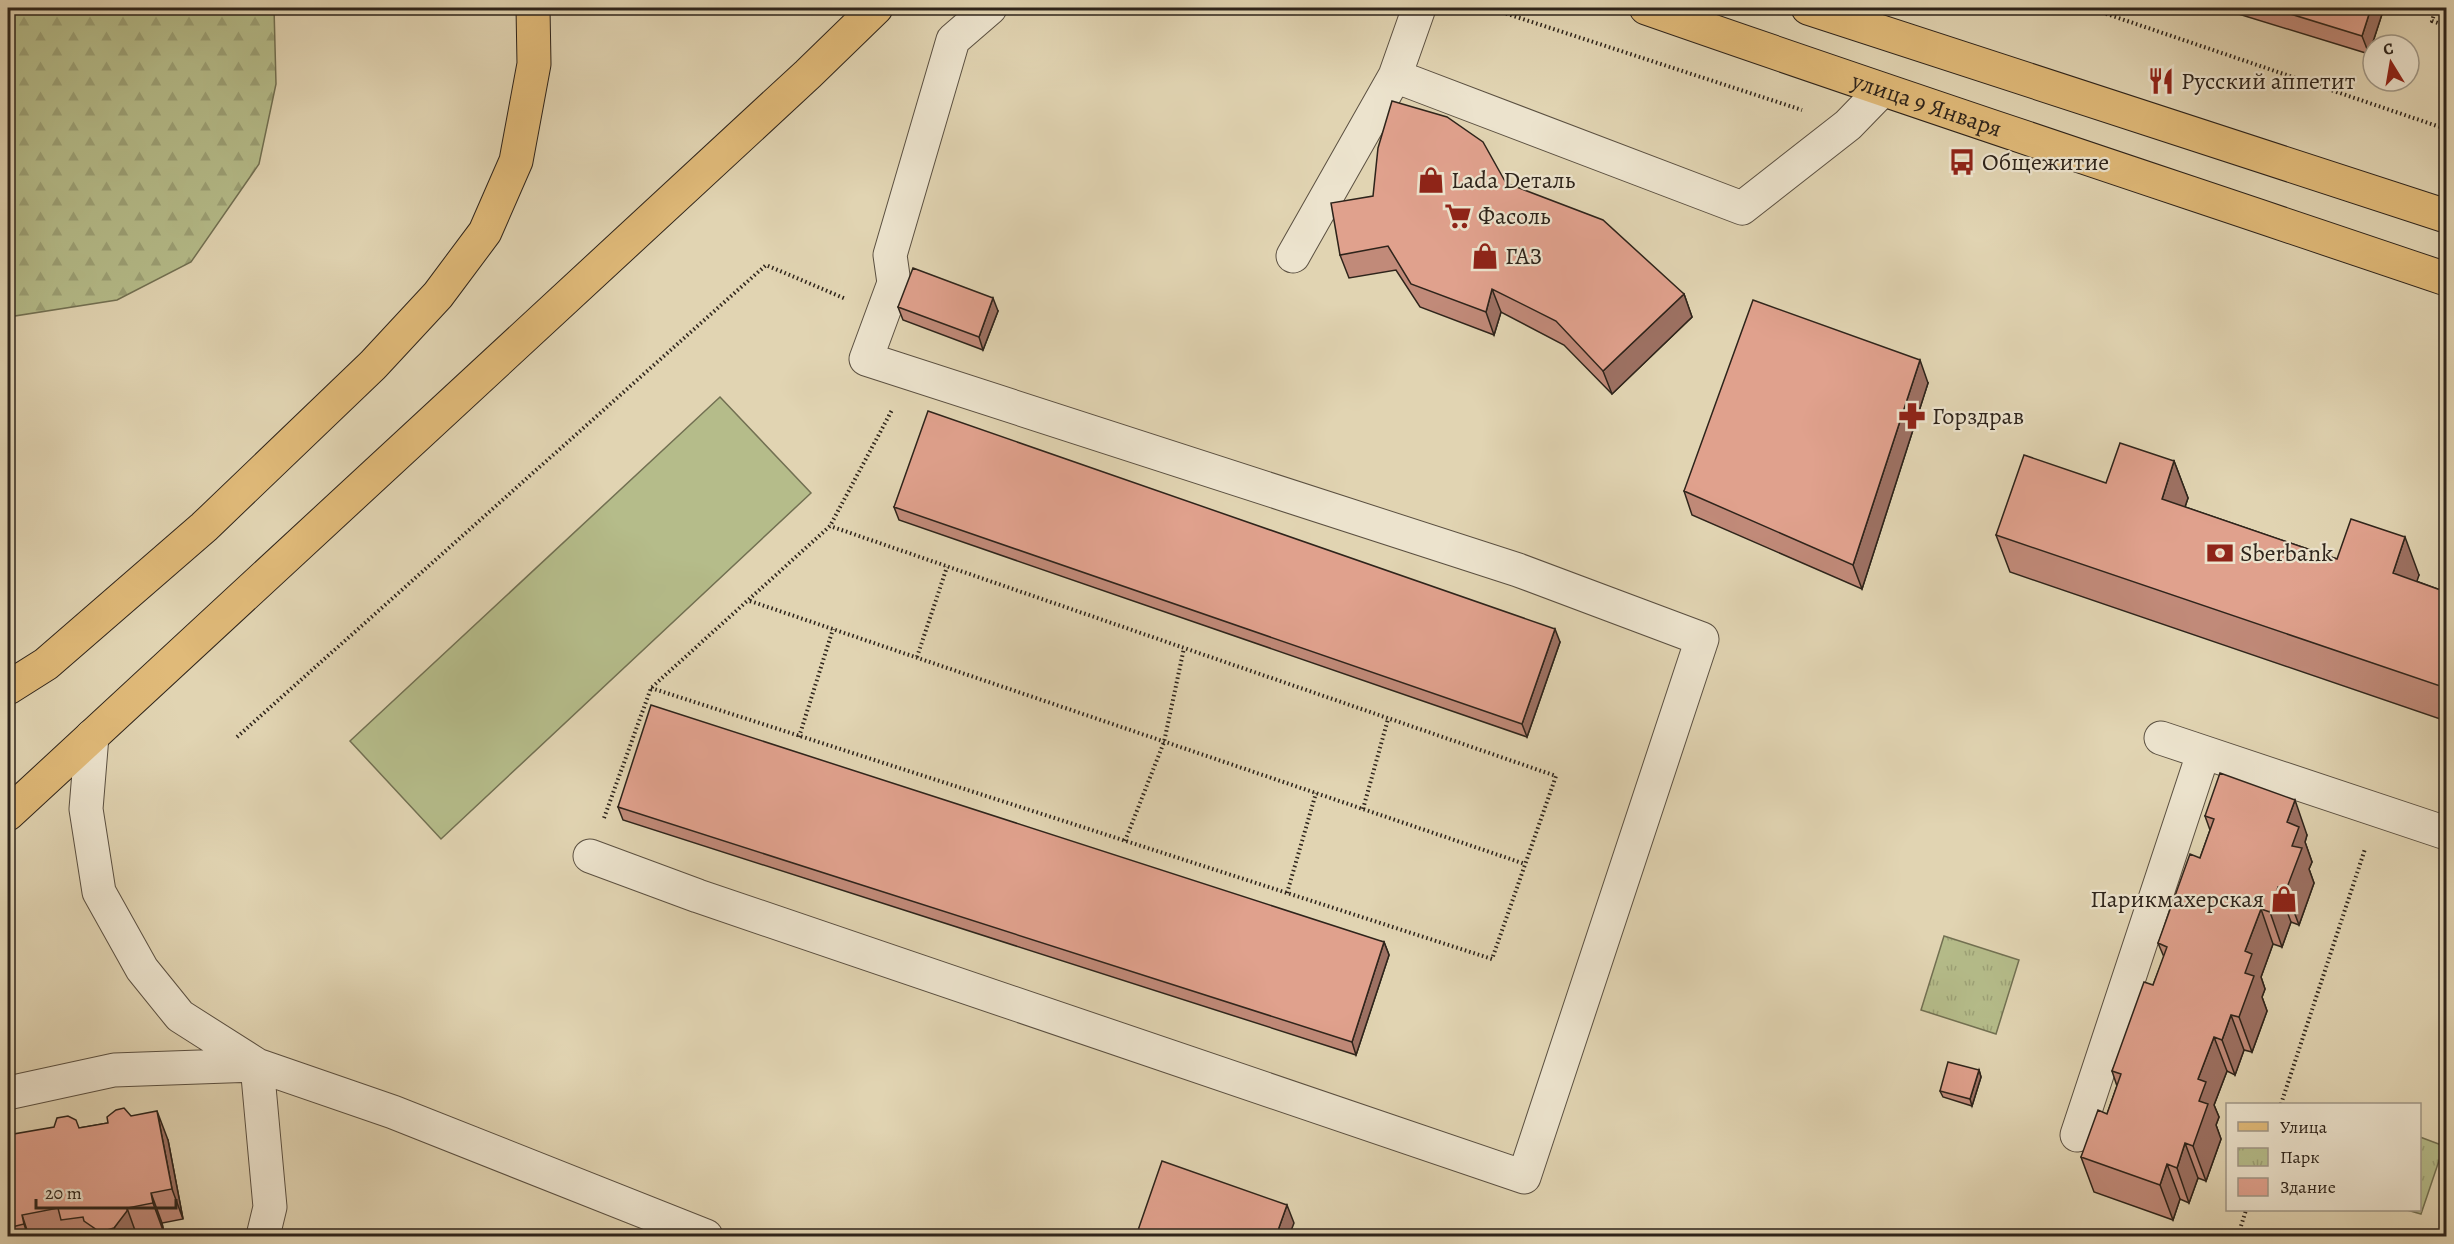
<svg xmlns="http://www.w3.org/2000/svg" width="2454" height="1244" font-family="Alegreya,serif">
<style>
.grass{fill:#b5bc8a;stroke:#727052;stroke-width:1.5}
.forest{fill:url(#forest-firs);stroke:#727052;stroke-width:1.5}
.park{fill:url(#park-tufts);stroke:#727052;stroke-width:1.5}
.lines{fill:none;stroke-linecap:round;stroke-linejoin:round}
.minor-casing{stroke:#5b5041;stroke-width:35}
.major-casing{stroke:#2e241b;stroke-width:35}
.path{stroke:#2e241b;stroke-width:4;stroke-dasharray:1.5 3;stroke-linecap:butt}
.minor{stroke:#ece3cd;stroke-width:33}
.major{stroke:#e0ba79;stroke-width:33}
.wall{fill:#c18a79;stroke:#2e241b;stroke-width:1.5}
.shaded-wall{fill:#9d7163;stroke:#2e241b;stroke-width:1.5}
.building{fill:#e0a18d;stroke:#2e241b;stroke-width:1.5}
.labels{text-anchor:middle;stroke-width:4.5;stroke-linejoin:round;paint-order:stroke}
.poi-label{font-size:24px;fill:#2e241b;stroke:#ece3cd;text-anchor:start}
.street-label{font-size:24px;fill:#2e241b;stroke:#ece3cd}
</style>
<defs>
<pattern id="forest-firs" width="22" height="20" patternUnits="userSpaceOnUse" patternTransform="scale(1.5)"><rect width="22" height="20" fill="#b5bc8a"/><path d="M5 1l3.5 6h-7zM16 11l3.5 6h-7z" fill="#9ca176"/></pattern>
<pattern id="park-tufts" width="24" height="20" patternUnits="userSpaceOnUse" patternTransform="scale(1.5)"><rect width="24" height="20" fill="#b5bc8a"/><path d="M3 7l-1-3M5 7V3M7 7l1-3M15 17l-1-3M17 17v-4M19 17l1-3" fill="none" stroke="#9ca176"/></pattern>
</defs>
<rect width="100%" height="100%" fill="#e1d4b2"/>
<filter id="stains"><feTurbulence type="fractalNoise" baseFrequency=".00333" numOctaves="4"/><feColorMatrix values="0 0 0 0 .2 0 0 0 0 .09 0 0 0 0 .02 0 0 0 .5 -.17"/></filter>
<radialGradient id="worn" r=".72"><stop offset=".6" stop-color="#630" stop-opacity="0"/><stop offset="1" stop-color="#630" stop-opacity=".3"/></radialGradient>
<!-- grass -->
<path class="grass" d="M720,397L811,493L441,839L350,741Z"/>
<!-- forest -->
<path class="forest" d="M8,8H274L276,84L259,164L191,262L117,300L8,317Z"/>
<!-- park -->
<path class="park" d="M1944,936L2019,960L1996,1034L1921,1010Z
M2420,1137L2444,1146L2421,1214L2407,1210H2420Z"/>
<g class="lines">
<defs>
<path id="minor" d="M1395,76L1742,208L1848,125L1882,90
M1293,256L1395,76L1419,8
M92,736L86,809L99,892L142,969L180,1016L257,1065L393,1112L706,1236
M2161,738L2446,833
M590,856L698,896L1524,1177L1702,639L1518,570L866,359L894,283L890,255L953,40L990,8
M257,1065L270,1207L263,1236
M8,1093L114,1070L257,1065
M2077,1135L2203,754"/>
<g id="major">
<path id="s1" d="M1646,8C1912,101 2180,189 2446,279"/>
<path d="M1808,8L2446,216"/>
<path d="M8,688L46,664L204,527L373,365L438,295L485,232L516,161L534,64L533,8"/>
<path d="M8,814L808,74L876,8"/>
</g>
</defs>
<!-- minor casing -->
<use href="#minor" class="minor-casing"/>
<!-- major casing -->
<use href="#major" class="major-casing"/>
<!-- path -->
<path class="path" d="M1489,8L1802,110
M2089,8L2446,129
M2436,8L2432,21L2446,26
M750,601L1525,864
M917,657L947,567
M651,688L1492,959L1556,776L830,526
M237,737L766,265L846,299
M799,737L833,629
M1363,809L1388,719
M604,818L651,688L830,526L892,410
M1125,841L1164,742L1184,648
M1287,893L1316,793
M2281,1104L2365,849
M2241,1226L2246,1210"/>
<!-- minor -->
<use href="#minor" class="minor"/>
<!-- major -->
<use href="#major" class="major"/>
</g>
<!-- wall -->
<path class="wall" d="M2219,8H2384L2369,54Z
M1506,183L1684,294L1692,317L1612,394L1564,345L1501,312L1494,335L1420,307L1396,270L1349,278L1340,255Z
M898,307L998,311L983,350L903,320Z
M1928,383L1862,589L1692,515L1684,491Z
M2174,461L2188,498L2185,507L2337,559L2419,575L2416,581L2446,592V721L2010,572L1996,535L2106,483Z
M894,507L1560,642L1527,737L899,520Z
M618,807L1384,942L1389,955L1356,1055L623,820Z
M2205,816L2307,835L2305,842L2312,862L2309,869L2314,883L2299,925L2291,922L2282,947L2273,944L2261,977L2265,989L2262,997L2267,1011L2252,1052L2244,1050L2235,1075L2227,1071L2214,1105L2219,1117L2216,1125L2221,1139L2206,1181L2198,1178L2189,1203L2180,1199L2173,1220L2094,1192L2081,1157L2107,1114L2117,1086L2112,1071L2153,985L2164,957L2158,943L2200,858L2210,830Z
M1979,1070L1981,1077L1972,1106L1943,1097L1940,1091Z
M2446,1077V1102L2443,1101L2440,1094Z
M131,1116L168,1140L183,1219L162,1223L164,1233L147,1236H8V1135L79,1128L108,1123Z"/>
<!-- shaded-wall -->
<path class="shaded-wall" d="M2371,8H2384L2369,54L2362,36Z
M1492,289L1501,312L1494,335L1486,312Z
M1684,294L1692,317L1612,394L1603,371Z
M993,298L998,311L983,350L979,337Z
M1920,360L1928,383L1862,589L1853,565Z
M2174,461L2188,498L2175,536L2162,499Z
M2405,537L2419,575L2407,611L2393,573Z
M1555,629L1560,642L1527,737L1522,724Z
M2295,800L2307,835L2305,842L2312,862L2309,869L2314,883L2299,925L2286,890L2292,846L2287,822Z
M2278,887L2291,922L2282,947L2270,912Z
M2261,909L2273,944L2261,977L2265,989L2262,997L2267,1011L2252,1052L2239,1017L2245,973V951Z
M1384,942L1389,955L1356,1055L1352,1042Z
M2231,1015L2244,1050L2235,1075L2222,1040Z
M2214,1037L2227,1071L2214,1105L2219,1117L2216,1125L2221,1139L2206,1181L2193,1146L2199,1101L2198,1079Z
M1979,1070L1981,1077L1972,1106L1970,1099Z
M157,1111L168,1140L183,1219L172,1189Z
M2185,1143L2198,1178L2189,1203L2177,1168Z
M2167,1164L2180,1199L2173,1220L2160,1185Z
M151,1193L162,1223L164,1233L153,1203Z
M1287,1205L1294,1223L1289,1236H1276Z
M127,1208L137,1236H117L114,1228Z
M22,1215L29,1236H28L24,1224Z"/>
<!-- building -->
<path class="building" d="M2271,8H2371L2362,36Z
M1392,101L1447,117L1483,142L1506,183L1603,220L1684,294L1603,371L1556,321L1492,289L1486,312L1411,284L1388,246L1340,255L1331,203L1373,196L1378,148Z
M913,268L993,298L979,337L898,307Z
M1753,300L1920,360L1853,565L1684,491Z
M928,411L1555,629L1522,724L894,507Z
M2120,443L2174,461L2162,499L2337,559L2351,519L2405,537L2393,573L2446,592V688L1996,535L2024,455L2106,483Z
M651,705L1384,942L1352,1042L618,807Z
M2220,773L2295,800L2287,822L2299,827L2292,846L2302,848L2286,890L2278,887L2270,912L2261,909L2245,951L2252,954L2245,973L2254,976L2239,1017L2231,1015L2222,1040L2214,1037L2198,1079L2206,1082L2199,1101L2208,1104L2193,1146L2185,1143L2177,1168L2167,1164L2160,1185L2081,1157L2098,1110L2107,1114L2121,1074L2112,1071L2144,982L2153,985L2167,947L2158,943L2190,854L2200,858L2214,819L2205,816Z
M1948,1062L1979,1070L1970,1099L1940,1091Z
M2446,1077V1096L2440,1094Z
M124,1108L131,1116L157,1111L172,1189L151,1193L153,1203L127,1208V1211L114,1228L100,1232L84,1221L83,1217L61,1220L58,1208L22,1215L24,1224L8,1228V1135L54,1127L57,1118L68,1116L76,1120L79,1128L108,1123L107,1117L116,1110Z
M1162,1161L1287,1205L1276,1236H1136Z
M1826,1233L1837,1236H1825Z"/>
<!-- icons -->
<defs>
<symbol id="restaurant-bare" viewBox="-9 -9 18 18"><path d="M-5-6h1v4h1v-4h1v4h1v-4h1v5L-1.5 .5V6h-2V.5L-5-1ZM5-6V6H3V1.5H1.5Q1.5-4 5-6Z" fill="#8f2418" stroke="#ece3cd" stroke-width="2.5" paint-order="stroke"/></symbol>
<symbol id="bus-bare" viewBox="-9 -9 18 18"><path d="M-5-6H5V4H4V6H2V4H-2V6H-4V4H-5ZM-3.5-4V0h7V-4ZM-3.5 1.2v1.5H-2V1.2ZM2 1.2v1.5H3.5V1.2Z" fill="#8f2418" stroke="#ece3cd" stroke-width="2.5" paint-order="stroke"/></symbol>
<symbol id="shop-bare" viewBox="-9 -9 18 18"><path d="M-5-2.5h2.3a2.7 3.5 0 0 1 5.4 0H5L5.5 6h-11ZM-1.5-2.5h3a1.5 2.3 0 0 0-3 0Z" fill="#8f2418" stroke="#ece3cd" stroke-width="2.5" paint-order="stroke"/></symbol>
<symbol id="supermarket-bare" viewBox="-9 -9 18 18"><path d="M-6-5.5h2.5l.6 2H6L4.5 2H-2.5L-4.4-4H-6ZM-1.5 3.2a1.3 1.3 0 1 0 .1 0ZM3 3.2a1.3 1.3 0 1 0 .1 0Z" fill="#8f2418" stroke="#ece3cd" stroke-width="2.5" paint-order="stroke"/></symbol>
<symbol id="pharmacy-bare" viewBox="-9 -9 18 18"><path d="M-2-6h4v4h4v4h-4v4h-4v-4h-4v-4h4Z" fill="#8f2418" stroke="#ece3cd" stroke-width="2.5" paint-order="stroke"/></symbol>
<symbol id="bank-bare" viewBox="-9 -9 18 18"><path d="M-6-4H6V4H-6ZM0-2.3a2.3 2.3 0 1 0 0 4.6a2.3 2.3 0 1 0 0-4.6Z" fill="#8f2418" stroke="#ece3cd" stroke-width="2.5" paint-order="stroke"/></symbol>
</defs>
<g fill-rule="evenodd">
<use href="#restaurant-bare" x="2142" y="62" width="38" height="38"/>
<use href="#bus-bare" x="1943" y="143" width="38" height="38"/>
<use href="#shop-bare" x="1412" y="161" width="38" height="38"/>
<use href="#supermarket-bare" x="1439" y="197" width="38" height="38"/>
<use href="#shop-bare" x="1466" y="237" width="38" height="38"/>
<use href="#pharmacy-bare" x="1893" y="397" width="38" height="38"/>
<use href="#bank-bare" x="2201" y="534" width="38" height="38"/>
<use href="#shop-bare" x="2265" y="880" width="38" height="38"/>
</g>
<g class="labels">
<!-- poi labels -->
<g class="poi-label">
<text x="2181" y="89">Русский аппетит</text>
<text x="1982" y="170">Общежитие</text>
<text x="1451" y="188">Lada Dеталь</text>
<text x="1478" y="224">Фасоль</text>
<text x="1505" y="264">ГАЗ</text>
<text x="1932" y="424">Горздрав</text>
<text x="2240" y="561">Sberbank</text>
<text x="2264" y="907" text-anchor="end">Парикмахерская</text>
</g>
<!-- street labels -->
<g class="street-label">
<text dy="8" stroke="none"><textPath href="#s1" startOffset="297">улица 9 Января</textPath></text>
</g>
</g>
<!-- margin -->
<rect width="2454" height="1244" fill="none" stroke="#e1d4b2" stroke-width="30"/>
<rect x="9" y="9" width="2436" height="1226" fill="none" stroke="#2e241b" stroke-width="3"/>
<rect x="15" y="15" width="2424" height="1214" fill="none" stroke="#2e241b" stroke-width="1.5"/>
<!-- legend -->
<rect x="2226" y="1103" width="195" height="108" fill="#ece3cd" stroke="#a09786" stroke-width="1.5"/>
<rect x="2238" y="1122" width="30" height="9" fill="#e0ba79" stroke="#a09786" stroke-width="1.5"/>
<text x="2280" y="1133" font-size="18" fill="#2e241b">Улица</text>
<rect x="2238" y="1148" width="30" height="18" fill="url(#park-tufts)" stroke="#a09786" stroke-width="1.5"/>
<text x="2280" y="1163" font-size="18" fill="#2e241b">Парк</text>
<rect x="2238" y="1178" width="30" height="18" fill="#e0a18d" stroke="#a09786" stroke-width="1.5"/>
<text x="2280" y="1193" font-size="18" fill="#2e241b">Здание</text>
<!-- north arrow -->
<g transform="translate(2391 63) rotate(349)"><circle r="28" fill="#ece3cd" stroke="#a09786" stroke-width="1.5"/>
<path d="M0-4.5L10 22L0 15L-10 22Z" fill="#8f2418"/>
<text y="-9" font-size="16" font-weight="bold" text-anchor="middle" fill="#2e241b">С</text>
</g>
<!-- scale -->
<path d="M36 1199v9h140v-9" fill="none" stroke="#2e241b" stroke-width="3"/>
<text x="45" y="1199" font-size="18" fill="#2e241b" stroke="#ece3cd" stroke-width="4.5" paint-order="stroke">20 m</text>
<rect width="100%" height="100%" filter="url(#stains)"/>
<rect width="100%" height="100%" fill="url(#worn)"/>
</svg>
